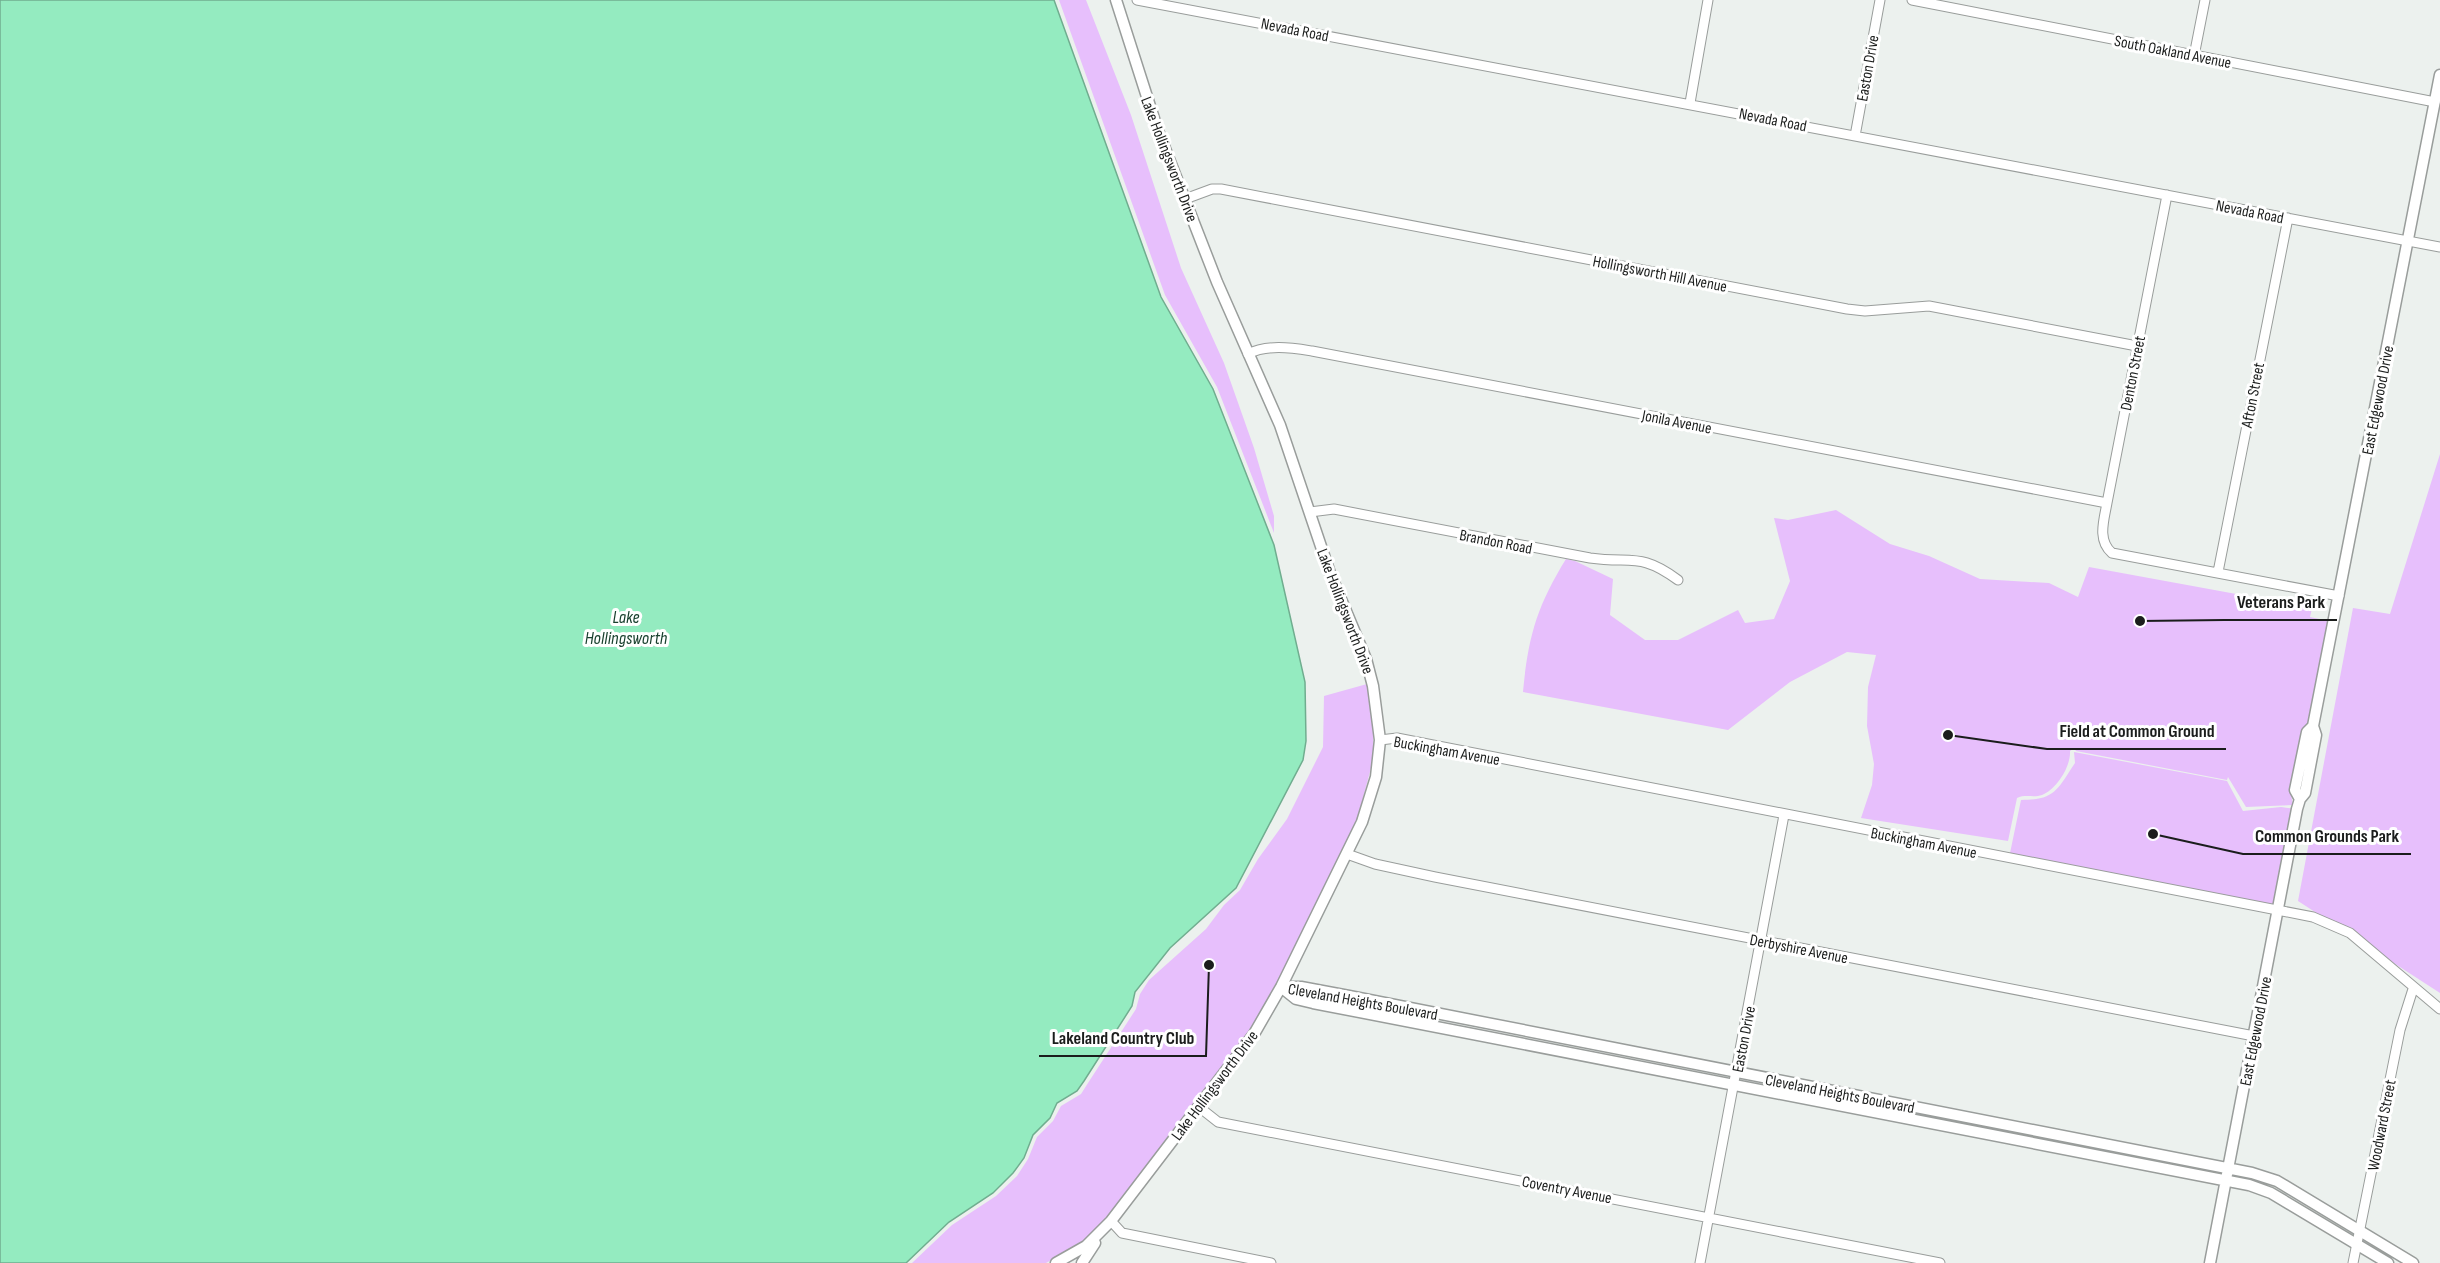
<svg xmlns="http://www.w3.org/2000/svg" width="2440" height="1263" font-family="'Sofia Sans Condensed',sans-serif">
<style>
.green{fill:#e7bffc}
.water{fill:#94ebc0;stroke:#70ad8f;stroke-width:1.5}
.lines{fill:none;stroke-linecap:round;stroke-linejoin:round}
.minor-casing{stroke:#999d9b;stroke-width:11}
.tertiary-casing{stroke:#999d9b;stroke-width:13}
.minor{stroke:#fff;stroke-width:9}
.tertiary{stroke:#fff;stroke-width:10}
.labels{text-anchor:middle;stroke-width:6;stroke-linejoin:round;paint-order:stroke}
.street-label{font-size:16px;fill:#1b1d1c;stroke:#fff}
.water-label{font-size:18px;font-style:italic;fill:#19402e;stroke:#fff}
.leader{fill:none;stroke:#1b1d1c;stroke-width:2}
.callout-dot{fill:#1b1d1c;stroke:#fff;stroke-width:2}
.callout-label{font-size:18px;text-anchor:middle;font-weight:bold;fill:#1b1d1c;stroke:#fff;stroke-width:6;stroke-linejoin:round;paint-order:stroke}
</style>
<rect width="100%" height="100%" fill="#ecf1ee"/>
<!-- green -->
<path class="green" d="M1059,0H1086L1131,115L1181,268L1224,363L1254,448L1274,516V533L1217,387L1165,295Z
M2440,454V993L2298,901L2353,608L2390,614Z
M1836,510L1890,544L1929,556L1980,579L2049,583L2078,597L2089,567L2312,608L2310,617L2329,621L2309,721L2302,731L2290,789L2293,805L2246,807L2228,777L2227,780L2076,751L2074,748L2070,751C2071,766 2057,789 2042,795C2034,798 2025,794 2017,798L2008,841L1861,818L1872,785L1874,764L1867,726L1868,687L1876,655L1847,652L1790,682L1728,730L1523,692C1528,637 1537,606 1566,559L1575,561L1613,579L1610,615L1645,640H1678L1738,610L1745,623L1774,619L1790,581L1774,518L1788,520Z
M1367,684L1372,713L1374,757L1357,820L1277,982L1249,1031L1107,1217L1083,1242L1046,1263H912L952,1225L996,1196L1017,1176L1028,1159L1037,1137L1053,1121L1061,1106L1081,1094L1088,1083L1136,1009L1140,994L1149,980L1206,929L1224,905L1240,890L1258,859L1287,819L1323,747L1324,696Z
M2074,752L2227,781L2243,811L2281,807L2297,809L2278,908L2009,858L2021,800C2055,800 2057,790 2075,763Z"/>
<!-- water -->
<path class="water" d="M0,0H1054L1161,297L1213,389L1274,545L1305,682L1306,741L1303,760L1236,888L1170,948L1135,992L1132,1006L1084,1081L1077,1091L1057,1103L1050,1118L1033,1135L1024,1158L1013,1173L993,1193L949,1222L906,1263H0Z"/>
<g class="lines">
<defs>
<path id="minor" d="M1137,0L2440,247
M1912,0L2435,102
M2194,56L2205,0
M1690,103L1708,0
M1855,136L1880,0
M2167,195L2107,503C2104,520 2097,540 2112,553L2339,596
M1185,199L1212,189H1221L1847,309L1865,311L1929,306L2137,346
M1248,354C1267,344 1292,348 1312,351L2107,503
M1310,512L1334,509L1590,558C1632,564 1640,552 1678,580
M2218,572L2288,218
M1380,740L1397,738L2313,917L2350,933L2440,1009
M1347,854L1375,864L1435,877L2254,1036
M1199,1107L1218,1122L1940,1263
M1111,1221L1122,1233L1271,1263
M1700,1263L1784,815
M2353,1263L2400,1030L2413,989"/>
<path id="tertiary" d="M2300,799L2295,790L2307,732L2313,726
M1281,987H1301L1349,996L2252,1173L2277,1181L2413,1263
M1281,987L1296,999L1313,1003L2249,1185L2271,1193L2388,1263
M1056,1263L1086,1246L1111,1221L1254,1034L1281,987L1362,822L1376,777L1380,740L1373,686L1366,659L1330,573L1280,425L1217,282L1157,128L1116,0
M1082,1263L1095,1243
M2210,1263L2297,809L2300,799L2305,793L2316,735L2313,726L2440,75"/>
</defs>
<!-- minor casing -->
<use href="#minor" class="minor-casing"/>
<!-- tertiary casing -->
<use href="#tertiary" class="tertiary-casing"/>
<!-- minor -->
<use href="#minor" class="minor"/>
<!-- tertiary -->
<use href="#tertiary" class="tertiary"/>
</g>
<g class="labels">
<!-- street labels -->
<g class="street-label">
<text transform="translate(1295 29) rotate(11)" y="6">Nevada Road</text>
<text transform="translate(2173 51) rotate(11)" y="6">South Oakland Avenue</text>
<text transform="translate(1867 68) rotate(-80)" y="6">Easton Drive</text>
<text transform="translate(1773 119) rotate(11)" y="6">Nevada Road</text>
<text transform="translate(1170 159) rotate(69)" y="6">Lake Hollingsworth Drive</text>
<text transform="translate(2250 211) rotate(11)" y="6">Nevada Road</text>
<text transform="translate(1660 273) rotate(11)" y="6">Hollingsworth Hill Avenue</text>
<text transform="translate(2132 373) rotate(-79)" y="6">Denton Street</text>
<text transform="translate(2252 395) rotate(-79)" y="6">Afton Street</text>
<text transform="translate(2377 400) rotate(-79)" y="6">East Edgewood Drive</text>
<text transform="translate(1677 421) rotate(11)" y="6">Jonila Avenue</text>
<text transform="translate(1496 541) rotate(11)" y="6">Brandon Road</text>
<text transform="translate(1346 611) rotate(69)" y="6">Lake Hollingsworth Drive</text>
<text transform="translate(1447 750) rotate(10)" y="6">Buckingham Avenue</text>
<text transform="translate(1924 842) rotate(11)" y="6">Buckingham Avenue</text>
<text transform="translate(1799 948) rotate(11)" y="6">Derbyshire Avenue</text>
<text transform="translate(1363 1001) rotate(10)" y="6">Cleveland Heights Boulevard</text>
<text transform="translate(2255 1031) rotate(-79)" y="6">East Edgewood Drive</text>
<text transform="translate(1743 1039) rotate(-79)" y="6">Easton Drive</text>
<text transform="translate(1214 1085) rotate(-53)" y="6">Lake Hollingsworth Drive</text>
<text transform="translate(1840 1093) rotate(11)" y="6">Cleveland Heights Boulevard</text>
<text transform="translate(2381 1125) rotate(-79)" y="6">Woodward Street</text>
<text transform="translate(1567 1189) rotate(11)" y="6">Coventry Avenue</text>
</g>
<!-- water labels -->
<g class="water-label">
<text x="626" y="623">Lake<tspan x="626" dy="21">Hollingsworth</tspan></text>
</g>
</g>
<!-- callouts -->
<path class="leader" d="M2140 621L2224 620H2337M1948 735L2047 749H2226M2153 834L2243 854H2411M1209 965L1206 1056H1039"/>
<g class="callout-dot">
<circle cx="2140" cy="621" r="6"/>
<circle cx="1948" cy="735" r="6"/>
<circle cx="2153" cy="834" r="6"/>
<circle cx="1209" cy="965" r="6"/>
</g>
<g class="callout-label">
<text x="2281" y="608">Veterans Park</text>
<text x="2137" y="737">Field at Common Ground</text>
<text x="2327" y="842">Common Grounds Park</text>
<text x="1123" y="1044">Lakeland Country Club</text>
</g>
</svg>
